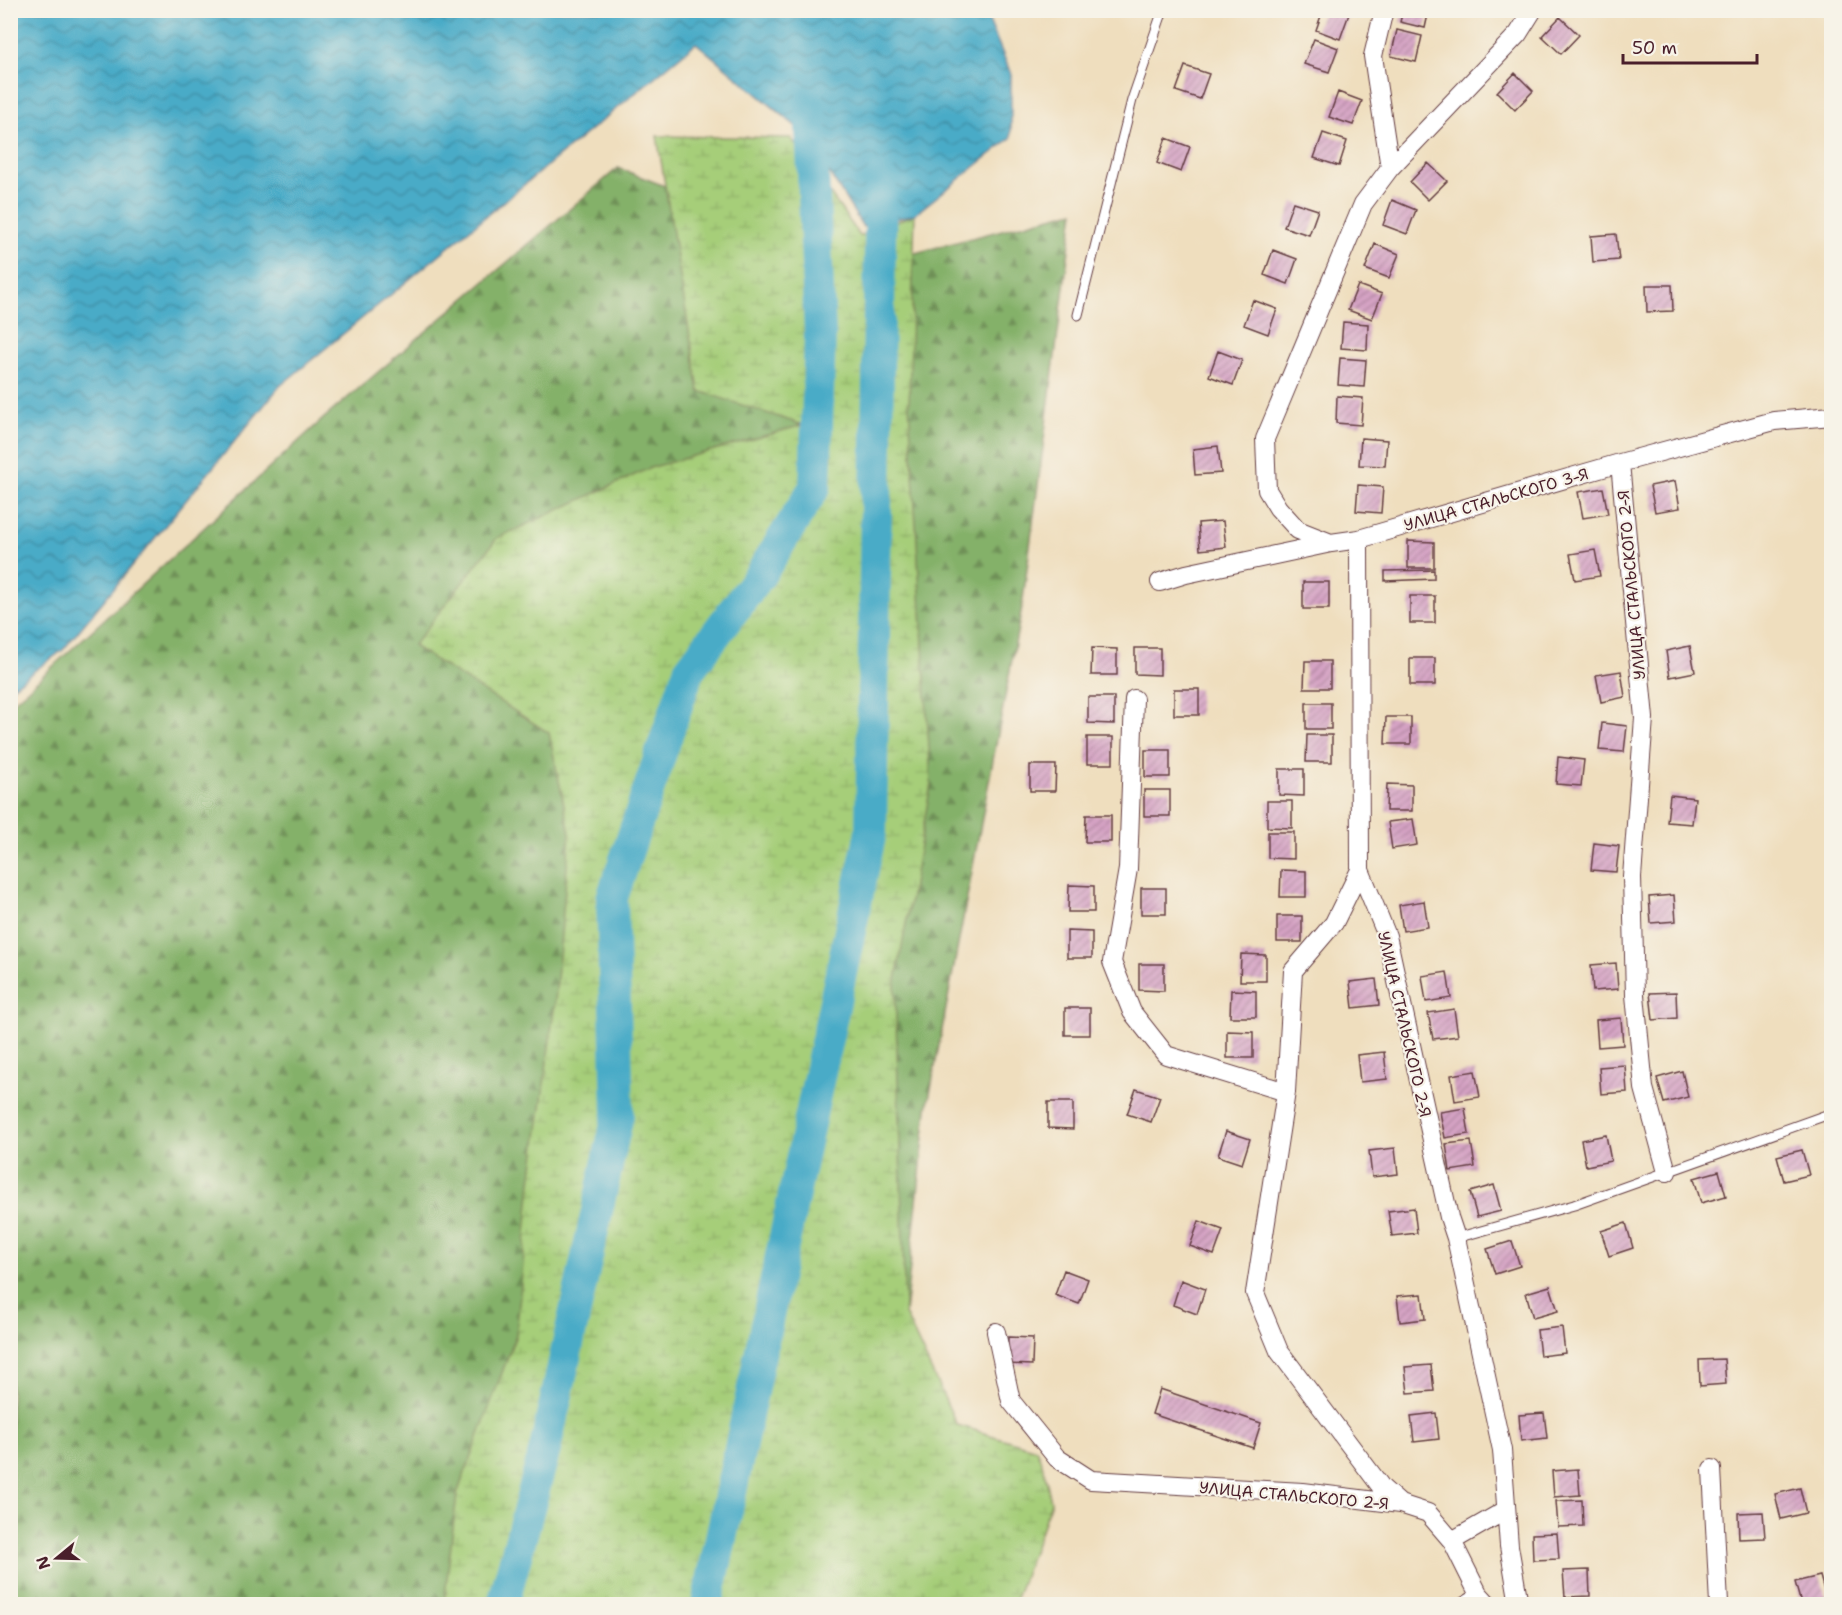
<svg xmlns="http://www.w3.org/2000/svg" width="1842" height="1615" font-family="'Shantell Sans',sans-serif">
<style>
.forest{fill:url(#forest-firs);stroke:#67684a;stroke-width:1.5}
.wetland{fill:url(#wetland-marsh);stroke:#787652;stroke-width:1.5}
.water{fill:url(#water-waves);stroke:#496579;stroke-width:1.5}
.lines{fill:none;stroke-linecap:round;stroke-linejoin:round}
.river{stroke:#48abc7;stroke-width:32}
.building{fill:url(#building-hatch)}
.lane-casing{stroke:#633c41;stroke-width:11}
.street-casing{stroke:#633c41;stroke-width:20}
.lane{stroke:#fff;stroke-width:9}
.street{stroke:#fff;stroke-width:18}
.labels{text-anchor:middle;stroke-width:4.5;stroke-linejoin:round;paint-order:stroke}
.street-label{font-size:16px;fill:#4a1f2b;stroke:#f7f3e8}
</style>
<defs>
<pattern id="forest-firs" width="22" height="20" patternUnits="userSpaceOnUse" patternTransform="scale(1.5)"><rect width="22" height="20" fill="#84b169"/><path d="M5 1l3.5 6h-7zM16 11l3.5 6h-7z" fill="#6e8f57"/></pattern>
<pattern id="wetland-marsh" width="20" height="14" patternUnits="userSpaceOnUse" patternTransform="scale(1.5)"><rect width="20" height="14" fill="#a6ce79"/><path d="M1 5h8M5 5V1M11 12h8M15 12V8" fill="none" stroke="#90b069"/></pattern>
<pattern id="water-waves" width="16" height="10" patternUnits="userSpaceOnUse" patternTransform="scale(1.5)"><rect width="16" height="10" fill="#48abc7"/><path d="M0 5q4-4 8 0t8 0" fill="none" stroke="#3e8ba2"/></pattern>
<pattern id="building-hatch" width="6" height="6" patternUnits="userSpaceOnUse" patternTransform="scale(1.5)"><rect width="6" height="6" fill="#d5a3c4"/><path d="M-1 1l2-2M0 6l6-6M5 7l2-2" fill="none" stroke="#af849f"/></pattern>
</defs>
<rect width="100%" height="100%" fill="#f7f3e8"/>
<filter id="ink" filterUnits="userSpaceOnUse"><feTurbulence type="fractalNoise" baseFrequency=".0167" numOctaves="2"/><feDisplacementMap in="SourceGraphic" scale="12" xChannelSelector="R" yChannelSelector="G"/><feConvolveMatrix kernelMatrix="1 2 1 2 8 2 1 2 1" color-interpolation-filters="sRGB"/></filter>
<filter id="wash" filterUnits="userSpaceOnUse"><feTurbulence type="fractalNoise" baseFrequency=".008" numOctaves="4" result="noise"/><feDisplacementMap in="SourceGraphic" scale="24" xChannelSelector="R" yChannelSelector="G"/><feGaussianBlur stdDeviation="1.35" result="paint"/><feColorMatrix in="noise" values="0 0 0 0 0 0 0 0 0 0 0 0 0 0 0 0 0 1.4 0 .05"/><feComposite in="paint" operator="in"/></filter>
<g filter="url(#wash)">
<rect width="100%" height="100%" fill="#efdebe"/>
<!-- forest -->
<path class="forest" d="M618,168L870,265L1074,211L1022,607L927,1109L905,1314L939,1391L957,1425L1036,1449L989,1604H11V703L27,690L324,418Z"/>
<!-- wetland -->
<path class="wetland" d="M657,136L791,138L860,236L915,214L909,404L931,784L895,985L905,1314L957,1425L1036,1449L1044,1469L1051,1502L1014,1604H444L457,1494L516,1335L531,1182L555,1002L570,833L549,733L413,646L497,538L650,468L803,425L699,391Z"/>
<!-- water -->
<path class="water" d="M11,10L985,11L1011,74V138L915,214L863,227L805,134L696,43L280,386L63,650L11,688Z"/>
<g class="lines">
<!-- river -->
<path class="river" d="M503,1604L545,1449L618,1115L612,898L689,670L760,575L815,487L820,334L810,103
M707,1604L871,832L881,179"/>
</g>
<g id="blocks">
<!-- building -->
<path class="building" d="M1323,10H1339L1349,14L1340,39L1316,30Z
M1403,10H1429L1425,28L1400,22Z
M1560,17L1579,35L1561,54L1542,36Z
M1397,30L1422,36L1416,62L1391,56Z
M1314,39L1338,48L1329,72L1304,64Z
M1829,56H1832V82H1829Z
M1185,66L1209,74L1200,99L1176,91Z
M1515,73L1533,91L1515,110L1497,92Z
M1338,92L1362,101L1353,125L1329,117Z
M1323,133L1347,141L1339,166L1314,158Z
M1166,138L1190,147L1181,172L1157,163Z
M1428,163L1447,181L1428,200L1410,182Z
M1392,200L1416,210L1407,234L1383,225Z
M1293,202L1318,210L1309,235L1284,227Z
M1616,234L1619,260L1593,262L1591,236Z
M1375,244L1399,254L1389,278L1365,269Z
M1273,250L1297,259L1288,284L1264,275Z
M1358,285L1382,294L1372,319L1348,310Z
M1646,285H1672L1673,311L1647,312Z
M1253,300L1277,309L1268,334L1244,325Z
M1343,322L1368,324L1367,350L1341,348Z
M1218,351L1242,360L1233,385L1209,376Z
M1340,358L1366,360L1364,387L1338,385Z
M1337,396L1363,398L1361,425L1336,423Z
M1361,438L1387,440L1385,466L1359,465Z
M1218,446L1221,473L1195,475L1193,449Z
M1675,481L1680,508L1655,512L1650,486Z
M1358,485L1383,487L1381,513L1356,511Z
M1603,488L1608,514L1583,518L1578,492Z
M1223,521L1226,547L1200,550L1198,523Z
M1408,541L1434,542V568H1408Z
M1595,550L1600,576L1575,580L1570,554Z
M1434,570V579L1385,581V571Z
M1303,582H1329V609H1303Z
M1410,596H1435V623H1410Z
M1690,646L1695,672L1670,677L1666,651Z
M1092,648L1117,649V675H1091Z
M1135,648H1160V675L1135,674Z
M1410,658H1435V685H1410Z
M1305,661H1330V688H1304Z
M1621,671L1625,697L1601,702L1596,675Z
M1174,689H1199V715H1174Z
M1088,697H1114V724L1088,723Z
M1306,703H1331V729H1306Z
M1386,717H1411V744H1385Z
M1602,723L1627,726L1624,752L1599,750Z
M1307,735H1332V762H1306Z
M1087,737H1113V764H1087Z
M1145,750H1170V777H1145Z
M1558,757L1584,760L1581,786L1556,784Z
M1030,765H1056L1055,791H1030Z
M1279,769H1304V796L1279,795Z
M1387,784L1412,785V811H1386Z
M1144,790H1170V816H1144Z
M1670,795L1695,798L1692,824L1667,822Z
M1267,801H1292V828L1267,827Z
M1086,815H1111V842H1085Z
M1413,819L1417,845L1392,849L1388,822Z
M1268,832H1294V859L1268,858Z
M1594,843L1619,846L1616,872L1591,870Z
M1281,870L1306,871V897H1280Z
M1069,885L1094,886V912H1068Z
M1141,888H1166V914H1141Z
M1674,895L1676,921L1651,923L1649,897Z
M1424,901L1428,927L1403,931L1399,905Z
M1277,916H1302V942H1277Z
M1067,931L1092,932V958H1067Z
M1241,954L1266,955V981H1240Z
M1616,963L1618,989L1593,991L1591,965Z
M1139,964H1164V991L1139,990Z
M1447,972L1451,998L1426,1002L1422,976Z
M1376,979L1379,1005L1353,1008L1350,982Z
M1231,990L1256,991V1017H1230Z
M1676,992L1677,1018L1653,1020L1650,993Z
M1065,1008H1090V1035H1065Z
M1454,1009L1458,1036L1433,1039L1428,1013Z
M1621,1018L1623,1045L1598,1047L1596,1020Z
M1227,1031L1253,1032V1058H1227Z
M1384,1052L1387,1079L1360,1082L1357,1055Z
M1625,1065L1627,1092L1601,1094L1599,1067Z
M1475,1071L1480,1097L1455,1101L1451,1075Z
M1682,1071L1688,1097L1664,1103L1657,1078Z
M1136,1089L1160,1097L1151,1122L1127,1114Z
M1048,1102H1073V1129L1048,1128Z
M1465,1108L1469,1134L1445,1138L1440,1112Z
M1226,1131L1250,1139L1242,1164L1218,1156Z
M1606,1135L1611,1161L1586,1166L1581,1140Z
M1471,1141L1475,1167L1450,1171L1446,1144Z
M1395,1148L1398,1174L1372,1177L1369,1151Z
M1802,1150L1809,1175L1784,1181L1777,1156Z
M1719,1171L1726,1196L1701,1203L1694,1178Z
M1494,1185L1501,1211L1477,1217L1470,1192Z
M1414,1208L1417,1233L1392,1236L1388,1211Z
M1199,1221L1223,1230L1214,1255L1190,1246Z
M1626,1223L1633,1248L1609,1256L1601,1231Z
M1512,1241L1520,1266L1495,1274L1487,1249Z
M1064,1270L1088,1279L1079,1304L1055,1295Z
M1181,1280L1205,1289L1197,1314L1173,1305Z
M1550,1286L1558,1311L1533,1318L1526,1293Z
M1422,1294L1425,1319L1400,1322L1397,1296Z
M1562,1327L1565,1353L1540,1356L1537,1330Z
M1008,1337L1033,1338L1032,1365L1007,1364Z
M1724,1359L1726,1384L1700,1386L1699,1360Z
M1431,1365L1434,1391L1408,1393L1405,1367Z
M1160,1389L1261,1423L1253,1448L1152,1414Z
M1436,1413L1439,1439L1414,1442L1411,1416Z
M1544,1413L1547,1438L1521,1441L1519,1415Z
M1578,1469L1580,1495L1554,1497L1552,1471Z
M1800,1488L1806,1513L1781,1519L1775,1494Z
M1582,1500L1583,1526L1558,1527L1556,1501Z
M1763,1512L1765,1538L1739,1539L1738,1513Z
M1557,1533L1559,1559L1533,1560L1532,1534Z
M1589,1570L1590,1596L1565,1597L1563,1571Z
M1820,1576L1827,1601L1813,1604H1801L1795,1582Z"/>
</g>
</g>
<g filter="url(#ink)">
<use href="#blocks" fill-opacity="0" stroke="#633c41" stroke-width="1.5"/>
<g class="lines">
<defs>
<path id="lane" d="M1078,315L1132,100L1163,10
M1456,1238L1574,1205L1832,1113
M1460,1604L1478,1593"/>
<path id="street" d="M1384,10L1373,56L1390,168
M1620,463L1644,718L1632,877L1635,995L1644,1088L1667,1172
M1359,539L1360,870L1387,936L1449,1217L1456,1238L1502,1450L1509,1546L1519,1604
M1331,543L1298,530L1278,508L1267,490L1265,439L1363,204L1390,168L1518,34L1533,10
M1160,582L1186,574L1331,543L1359,539L1620,463L1774,421L1832,416
M1134,699L1128,869L1112,962L1132,1012L1166,1055L1286,1092
M1360,870L1334,923L1293,971L1286,1092L1255,1293L1279,1351L1382,1488L1400,1504
M996,1332L1011,1401L1057,1458L1091,1480L1303,1492L1400,1504L1428,1513L1452,1541L1478,1593L1488,1604
M1712,1469L1719,1604
M1452,1541L1506,1510"/>
</defs>
<!-- lane casing -->
<use href="#lane" class="lane-casing"/>
<!-- street casing -->
<use href="#street" class="street-casing"/>
<!-- lane -->
<use href="#lane" class="lane"/>
<!-- street -->
<use href="#street" class="street"/>
</g>
</g>
<g class="labels">
<!-- street labels -->
<g class="street-label">
<text transform="translate(1496 499) rotate(-16)" y="6">УЛИЦА СТАЛЬСКОГО 3-Я</text>
<text transform="translate(1631 585) rotate(-95)" y="6">УЛИЦА СТАЛЬСКОГО 2-Я</text>
<text transform="translate(1405 1024) rotate(77)" y="6">УЛИЦА СТАЛЬСКОГО 2-Я</text>
<text transform="translate(1294 1495) rotate(5)" y="6">УЛИЦА СТАЛЬСКОГО 2-Я</text>
</g>
</g>
<!-- margin -->
<rect width="1842" height="1615" fill="none" stroke="#f7f3e8" stroke-width="36"/>
<!-- north arrow -->
<g transform="translate(57 1558) rotate(251)" stroke="#f7f3e8" stroke-width="4.5" paint-order="stroke">
<path d="M0-4.5L10 22L0 15L-10 22Z" fill="#4a1f2b"/>
<text y="-9" font-size="16" font-weight="bold" text-anchor="middle" fill="#4a1f2b">N</text>
</g>
<!-- scale -->
<path d="M1623 54v9h134v-9" fill="none" stroke="#4a1f2b" stroke-width="3"/>
<text x="1632" y="54" font-size="18" fill="#4a1f2b" stroke="#f7f3e8" stroke-width="4.5" paint-order="stroke">50 m</text>
</svg>
